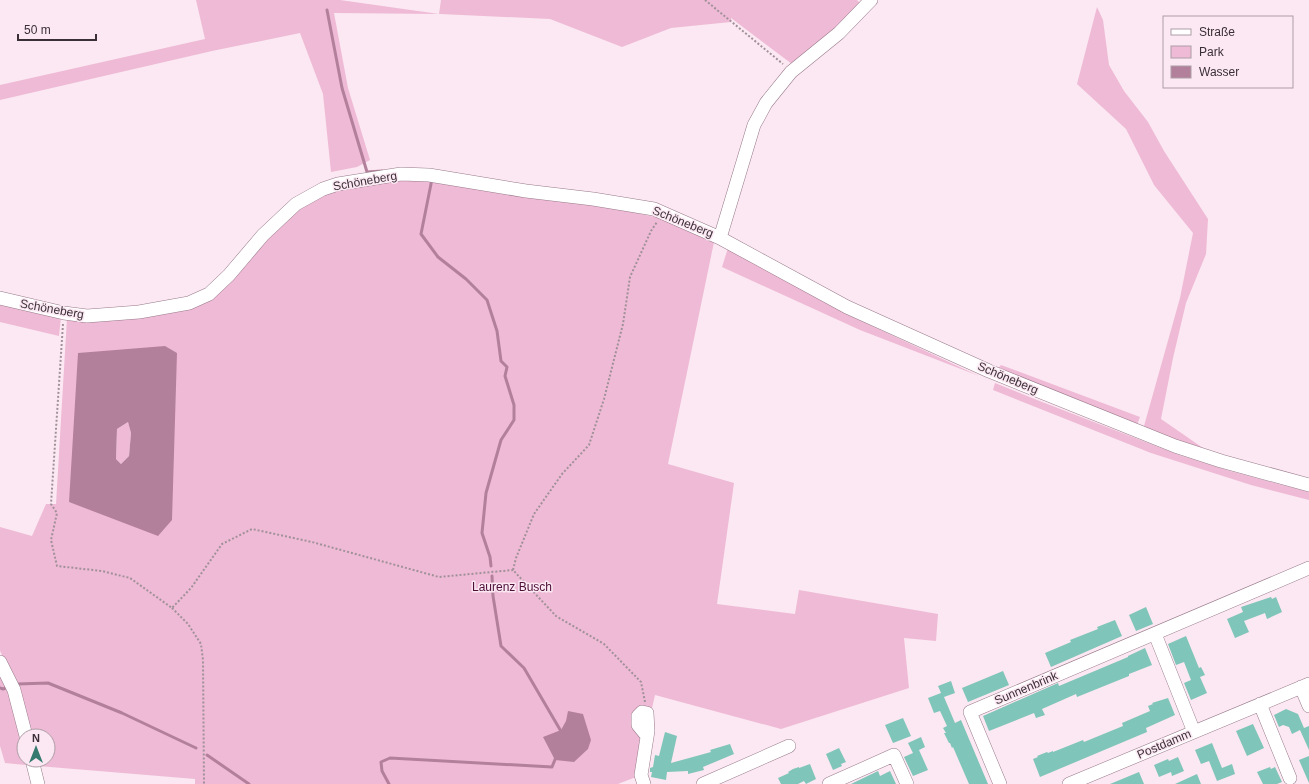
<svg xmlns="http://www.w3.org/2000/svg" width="1309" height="784" font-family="Arial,sans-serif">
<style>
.green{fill:#efbad6;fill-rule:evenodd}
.water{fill:#b3809c;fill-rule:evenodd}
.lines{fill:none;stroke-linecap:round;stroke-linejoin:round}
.stream{stroke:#b3809c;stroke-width:3}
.building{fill:#80c5b9}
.minor-casing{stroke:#987a8a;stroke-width:14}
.path{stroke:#a09199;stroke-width:2;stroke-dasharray:2 2;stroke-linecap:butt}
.minor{stroke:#fff;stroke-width:13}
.labels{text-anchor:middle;stroke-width:3;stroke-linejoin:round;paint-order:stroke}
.street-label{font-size:12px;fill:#3b2f36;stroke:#fbe8f2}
.park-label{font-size:12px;fill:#4d0f38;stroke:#fbe8f2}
</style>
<rect width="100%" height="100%" fill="#fbe8f2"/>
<!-- green -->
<path class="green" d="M196,0H340L439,14L441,0H857L860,3L837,30L792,64L731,18V22L671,28L622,47L550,19L440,14L334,13L348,88L370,160L357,167L331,172L323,94L300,33L212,51L0,100V85L205,39Z
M1097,7L1103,20L1109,65L1124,91L1148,122L1164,151L1208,219L1206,254L1186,303L1173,358L1161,419L1203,448L1181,445L1144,426L1180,298L1193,233L1154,185L1126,129L1077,84Z
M435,179L611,207L659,218L714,242L668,464L734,483L717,604L795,614L799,590L938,614L936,641L904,638L909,688L781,729L655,695L650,717L641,775L618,784H195V779L38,766L36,760H48V736H30L17,684L0,651V527L32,536L46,504H56L67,318L212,299L232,281L264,241L298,208L339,188L369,181ZM165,346L172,520L69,502Z
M728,248L857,319L979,376L860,330L722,267Z
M0,303L61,317L59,336L0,322Z
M1001,365L1140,417L1136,427L996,371Z
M995,383L1037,400L1179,455L1230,471L1309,492V500L1251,485L1151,453L993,390Z
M128,422L131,433L129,456L121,464L116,459L117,429Z
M0,674L9,693L26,765L5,763L0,746Z"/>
<!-- water -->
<path class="water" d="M165,346L177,353L172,520L158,536L69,502L78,353ZM128,422L131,433L129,456L121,464L116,459L117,429Z
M568,711L583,714L591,740L588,749L574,762L555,760L543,737L561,730L566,721Z"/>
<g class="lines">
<!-- stream -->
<path class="stream" d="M327,10L342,88L367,172L382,171
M432,179L421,234L438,257L466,279L487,300L497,331L501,361L507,367L505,376L514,405V420L501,440L486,493L482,533L490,557L491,566
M492,576L493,596L501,646L524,668L562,733
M17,684L48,683L122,713L196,748
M0,688L3,689L8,687
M207,755L249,784
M389,784L382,771L381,762L390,758L552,767L556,757"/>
</g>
<!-- building -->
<path class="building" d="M1271,597L1272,599L1276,597L1282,612L1267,619L1265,613L1244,621L1249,632L1235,638L1227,619L1243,612L1241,607Z
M1146,607L1153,624L1136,631L1129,615Z
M1115,620L1122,636L1051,667L1045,653L1071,642L1070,640L1098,629L1097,627Z
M1186,636L1199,668L1201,667L1205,675L1200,677L1207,693L1191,700L1184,683L1191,680L1184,662L1176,665L1168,644Z
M1145,648L1152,665L1129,674V676L1077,697L1076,694L1042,709L1045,715L1036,718L1034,713L989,731L983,716L1058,683L1059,686L1128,657V656Z
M1003,671L1009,685L968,702L962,688Z
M951,681L955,693L944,697L955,723L961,720L988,784H969L953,747L952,748L950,743H949L944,733H946L943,728L947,726L940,711L934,713L928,698L941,693L938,686Z
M1168,698L1175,715L1146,728L1147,732L1040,777L1033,759L1038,757L1037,756L1047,752L1048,753L1053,751V752L1083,740L1084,742L1123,726L1122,723L1150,711L1148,706L1153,704L1152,703Z
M1286,709L1298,714L1304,728L1309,726V750L1300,730L1292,734L1289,727L1283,725L1279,727L1274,715Z
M903,718L911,736L893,743L885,725Z
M1253,724L1264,748L1247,756L1236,731Z
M665,732L677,736L671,763L711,752L710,750L730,744L734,754L703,767L704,770L688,774V771L667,772L666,780L651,777L652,772H650V768L653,767L655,755L659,756Z
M921,737L925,747L919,750L928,770L913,776L904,757L913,753L908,743Z
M1212,743L1222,768L1232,764L1235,774L1217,781L1209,761L1201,764L1195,750Z
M839,748L846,762L841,764L842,766L833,770L826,754Z
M1309,756V783L1299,760Z
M1178,757L1184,771L1172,776L1171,772L1159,777L1154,765L1168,759L1169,761Z
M810,764L816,779L806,784L804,781L798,784H781L778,778L789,773L788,772L793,769L799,767V768Z
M1270,767L1271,769L1275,767L1282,782L1277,784H1263L1257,772Z
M878,771L880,776L890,771L896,784H851Z
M1139,772L1144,784H1110Z
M1197,774L1201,784H1175Z"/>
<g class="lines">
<defs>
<path id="minor" d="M720,238L754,125L766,103L791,72L839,33L871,0
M0,298L64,313L87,316L139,312L189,303L209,294L229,275L263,235L296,204L323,189L338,184L401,174L429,175L526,191L593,199L654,209L720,238L847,307L989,371L1175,446L1221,461L1309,485
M1155,634L1194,732
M0,662L14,690L26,736
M1301,687L1309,706
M1260,704L1290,778
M32,760L38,784
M644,784L641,775L648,731L647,713L642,712L638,716V725L647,736
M703,784L789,746
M829,784L894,755L907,784
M1000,784L970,712L1309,568
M1069,784L1309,684"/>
</defs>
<!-- minor casing -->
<use href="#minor" class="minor-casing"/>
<!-- path -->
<path class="path" d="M705,0L783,64
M63,324L51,504L57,513L51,540L57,566L102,571L130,578L172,608L191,588L222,544L252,529L312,542L439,577L513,570
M172,608L188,624L201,644L203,660L204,784
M645,702L641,682L604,644L556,616L513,570L516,558L534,514L562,474L589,445L604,399L623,324L630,277L651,231L657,222"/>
<!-- minor -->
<use href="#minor" class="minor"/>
</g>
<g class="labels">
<!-- street labels -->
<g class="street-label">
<text transform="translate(365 181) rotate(-10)" y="4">Schöneberg</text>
<text transform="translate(683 222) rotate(22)" y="4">Schöneberg</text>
<text transform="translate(52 309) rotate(10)" y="4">Schöneberg</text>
<text transform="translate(1008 378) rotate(23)" y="4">Schöneberg</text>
<text transform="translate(1026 688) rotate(-23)" y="4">Sunnenbrink</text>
<text transform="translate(1164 744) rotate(-23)" y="4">Postdamm</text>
</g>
<!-- park labels -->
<g class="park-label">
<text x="512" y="591">Laurenz Busch</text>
</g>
</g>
<!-- legend -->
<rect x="1163" y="16" width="130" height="72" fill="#fbe8f2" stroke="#ae9ea7"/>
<rect x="1171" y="29" width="20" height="6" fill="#ffffff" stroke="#ae9ea7"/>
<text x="1199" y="36" font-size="12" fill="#3b2f36">Straße</text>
<rect x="1171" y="46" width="20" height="12" fill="#efbad6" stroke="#ae9ea7"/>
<text x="1199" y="56" font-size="12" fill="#3b2f36">Park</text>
<rect x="1171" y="66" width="20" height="12" fill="#b3809c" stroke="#ae9ea7"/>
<text x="1199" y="76" font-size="12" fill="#3b2f36">Wasser</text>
<!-- north arrow -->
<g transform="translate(36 748)"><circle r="19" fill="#fbe8f2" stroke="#ae9ea7"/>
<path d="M0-3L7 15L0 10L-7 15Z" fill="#347a6f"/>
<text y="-6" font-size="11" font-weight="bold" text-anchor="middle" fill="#3b2f36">N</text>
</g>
<!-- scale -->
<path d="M18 34v6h78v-6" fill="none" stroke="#3b2f36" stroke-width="2"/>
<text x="24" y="34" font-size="12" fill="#3b2f36" stroke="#fbe8f2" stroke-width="3" paint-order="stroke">50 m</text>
</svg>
